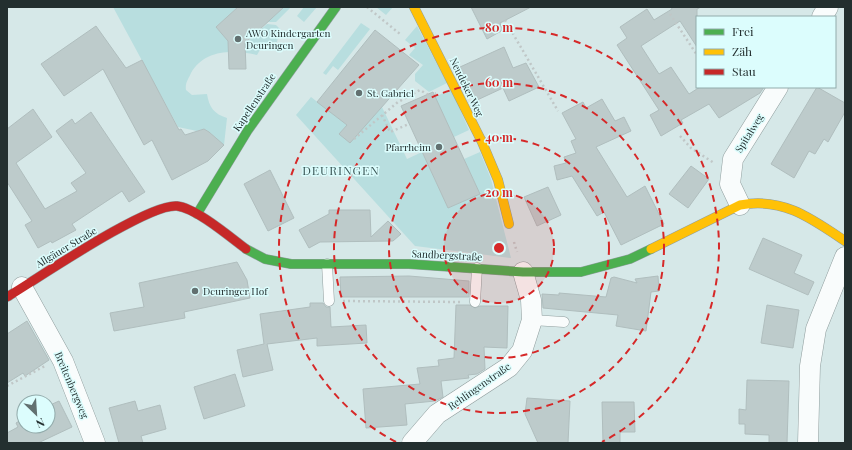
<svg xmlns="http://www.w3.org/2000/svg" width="852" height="450" font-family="'Playfair Display',serif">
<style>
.green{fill:#b8dedf}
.building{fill:#bdcbcb;stroke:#b0bebe}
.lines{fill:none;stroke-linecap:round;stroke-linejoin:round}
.lane-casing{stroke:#909e9e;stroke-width:11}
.street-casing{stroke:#909e9e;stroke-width:21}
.fast-casing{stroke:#909e9e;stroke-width:10}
.slow-casing{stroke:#909e9e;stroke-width:10}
.jam-casing{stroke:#909e9e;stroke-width:10}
.path{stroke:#c0c7c7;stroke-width:2.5;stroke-dasharray:2 3;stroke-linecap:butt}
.lane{stroke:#f9fcfc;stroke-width:10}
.street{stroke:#f9fcfc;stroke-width:20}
.fast{stroke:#4caf50;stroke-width:9}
.slow{stroke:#ffc107;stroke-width:9}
.jam{stroke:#c62828;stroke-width:9}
.ring{fill:none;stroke:#d62828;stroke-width:2;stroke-dasharray:7 5}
.poi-dot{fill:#627070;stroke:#dcfdfd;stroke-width:1.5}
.labels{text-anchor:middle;stroke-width:3;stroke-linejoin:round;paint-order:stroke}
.poi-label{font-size:10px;fill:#232f2f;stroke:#dcfdfd;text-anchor:start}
.street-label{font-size:10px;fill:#232f2f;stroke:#dcfdfd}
.quarter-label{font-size:12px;letter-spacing:1px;fill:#3c5858;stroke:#dcfdfd}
.centre{fill:#d62828;stroke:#dcfdfd;stroke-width:2}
.ring-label{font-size:12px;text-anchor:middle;font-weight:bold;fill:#d62828;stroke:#dcfdfd;stroke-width:3;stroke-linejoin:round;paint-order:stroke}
</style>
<rect width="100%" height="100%" fill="#d6e8e8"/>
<!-- green -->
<path class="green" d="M113,7H238L216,27L237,51L267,24L276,25L280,29L277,42C266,42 262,46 257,55C233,50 205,49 191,73C188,80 185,83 186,90L192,95L207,94C209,107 214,114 227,118L224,145L209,132L204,129L197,131L178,127Z
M284,7H291L276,22H269L267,19L273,17Z
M304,7H317L304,22L297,16Z
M376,7H393L386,15Z
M361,23L370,29L338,70L333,66L326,75L323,73Z
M417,26L447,83L429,92L415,81V74L423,65L409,55L415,48L405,40Z
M451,89L469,130L454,137L435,97Z
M311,97L347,125L339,134L363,127L382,107L407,159L422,152L448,208L480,194L464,159L480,152L491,179L511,258L415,246L296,115Z"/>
<!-- building -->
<path class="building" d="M238,7H284L245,43L246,69H229L228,41L216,27Z
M471,7H531L500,23L503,30L487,39Z
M671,7H701L697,9V47L680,21L641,46L659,74L671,67L689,94L700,87H764L760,93L719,118L709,104L681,120L683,123L661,136L650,115L659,110L617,45L627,38L620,27L647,9L654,20L672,9Z
M96,26L126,68L142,60L179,130L181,129L185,135L204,129L209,132L224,145L208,161L172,180L152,140L144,145L103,69L64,96L41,64Z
M375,30L419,65L350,143L339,134L347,125L317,102Z
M504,47L513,68L526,63L539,87L509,101L503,88L475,101L460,67Z
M817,87L845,103V112L828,142L824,139L815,154L809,151L794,178L771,164Z
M433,92L480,194L448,208L401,106Z
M602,99L615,121L624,117L631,131L596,147L627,197L645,186L664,224L621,245L604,212L597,216L572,176L557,180L554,166L566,163L564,157L576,153L571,141L576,139L562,113L583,102L586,108Z
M33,109L52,137L16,163L45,209L77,191L71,183L86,173L56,131L72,119L75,124L91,112L145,192L129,202L122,191L72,224L76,230L52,243L51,241L38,248L25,225L32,221L7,182V129Z
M691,166L709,179L688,208L669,194Z
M270,170L294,218L268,231L244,184Z
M548,187L561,215L537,226L524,197Z
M329,210H370L371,237L388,221L401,234L393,241L320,242L309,248L299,230L329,214Z
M763,238L802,255L794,273L814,282L808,295L749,269Z
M237,262L247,280L250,298L184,312L185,318L114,331L110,313L144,307L139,283Z
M409,276L469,281V297H341L340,277Z
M658,276L659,291L651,292L646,331L616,326L618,315L543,308L542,294L559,295V293L606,297L611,278L614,277L637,283L635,279Z
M310,303H323L326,307H330L331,327L366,325L367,343L317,346V338L267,344L273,370L243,377L237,350L264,344L260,314L310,307Z
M456,305H470L475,308L480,306H508L507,348L484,347L485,369L477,374L468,375L469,378L441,381L443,397L435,401L405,404L407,425L366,428L363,389L420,384L417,368L439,366L438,360L454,358Z
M767,305L799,310L793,348L761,343Z
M27,321L49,360L25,376L23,373L7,383V334Z
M235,374L245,406L204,419L194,387Z
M747,380L789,381L787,443H769V435L745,434V424H739V409L746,410Z
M527,398L570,401L568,443H538L525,414Z
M59,401L72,427L38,443H7V433L18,427L16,423L24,418V426H48V406Z
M135,401L138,411L160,405L166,429L141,436L143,443H119L109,408Z
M602,402H634L635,432H620V443H603Z"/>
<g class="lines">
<defs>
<path id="lane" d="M327,264L329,301
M475,302L477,268
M532,320L564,322"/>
<path id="street" d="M822,17L828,7
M740,205L730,184L733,159L778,87
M22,287L63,361L95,443
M412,443L437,414L509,367L522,351L532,320L531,300L523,272
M808,443L810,366L816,329L845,257"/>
<path id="fast" d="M197,214L248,130L336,7
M246,249L265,259L291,264H409L523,272H581L630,259L651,249"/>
<path id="slow" d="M414,7L482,142L498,180L509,224
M651,249L740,205C783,197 811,218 845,241"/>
<path id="jam" d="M7,297C37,279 148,203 177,206C196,208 230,237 246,249"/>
</defs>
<!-- lane casing -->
<use href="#lane" class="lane-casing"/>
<!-- street casing -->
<use href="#street" class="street-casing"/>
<!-- fast casing -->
<use href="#fast" class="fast-casing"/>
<!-- slow casing -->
<use href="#slow" class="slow-casing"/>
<!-- jam casing -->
<use href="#jam" class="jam-casing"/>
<!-- path -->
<path class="path" d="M367,7L400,34
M670,14L697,55
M505,20L558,111
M382,115L390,132L409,124
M680,136L691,148L714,163
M354,139L398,102L420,90L430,96L436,93
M514,242L517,252
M343,301L462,302
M7,386L45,366"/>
<!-- lane -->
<use href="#lane" class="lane"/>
<!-- street -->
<use href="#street" class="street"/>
<!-- fast -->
<use href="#fast" class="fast"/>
<!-- slow -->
<use href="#slow" class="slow"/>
<!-- jam -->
<use href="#jam" class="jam"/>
</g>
<!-- distance rings -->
<circle cx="499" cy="248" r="55" fill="#d62828" fill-opacity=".12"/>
<g class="ring">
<circle cx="499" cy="248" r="55"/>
<circle cx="499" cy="248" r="110"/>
<circle cx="499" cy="248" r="165"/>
<path d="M396 442A220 220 0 1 1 602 442"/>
</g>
<!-- markers -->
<g class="poi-dot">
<circle cx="238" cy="39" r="4"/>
<circle cx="359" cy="93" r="4"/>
<circle cx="439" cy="147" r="4"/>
<circle cx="195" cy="291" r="4"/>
</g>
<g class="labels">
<!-- poi labels -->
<g class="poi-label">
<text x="246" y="37">AWO Kindergarten<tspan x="246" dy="12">Deuringen</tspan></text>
<text x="367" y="97">St. Gabriel</text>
<text x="431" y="151" text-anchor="end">Pfarrheim</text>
<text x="203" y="295">Deuringer Hof</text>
</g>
<!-- street labels -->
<g class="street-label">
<text transform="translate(467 87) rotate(64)" y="4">Neudeker Weg</text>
<text transform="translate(254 102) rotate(-56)" y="4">Kapellenstraße</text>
<text transform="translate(749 133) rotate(-58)" y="4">Spitalweg</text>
<text transform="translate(66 247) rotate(-31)" y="4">Allgäuer Straße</text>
<text transform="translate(447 255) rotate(3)" y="4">Sandbergstraße</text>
<text transform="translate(72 385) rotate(67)" y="4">Breitenbergweg</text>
<text transform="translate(479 386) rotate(-35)" y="4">Rehlingenstraße</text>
</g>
<!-- quarter labels -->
<g class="quarter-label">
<text x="341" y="175">DEURINGEN</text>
</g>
</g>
<circle cx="499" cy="248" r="6" class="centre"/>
<g class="ring-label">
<text x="499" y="32">80 m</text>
<text x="499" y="87">60 m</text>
<text x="499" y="142">40 m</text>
<text x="499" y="197">20 m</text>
</g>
<!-- border -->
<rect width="852" height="450" fill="none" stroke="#232f2f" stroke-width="16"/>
<!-- legend -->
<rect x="696" y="16" width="140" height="72" fill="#dcfdfd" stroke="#92abab"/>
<rect x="704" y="29" width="20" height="6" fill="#4caf50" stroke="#92abab"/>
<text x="732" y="36" font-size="12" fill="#232f2f">Frei</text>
<rect x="704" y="49" width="20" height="6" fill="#ffc107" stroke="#92abab"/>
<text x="732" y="56" font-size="12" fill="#232f2f">Zäh</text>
<rect x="704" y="69" width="20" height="6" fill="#c62828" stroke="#92abab"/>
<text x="732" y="76" font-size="12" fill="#232f2f">Stau</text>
<!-- north arrow -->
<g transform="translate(36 414) rotate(155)"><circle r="19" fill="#dcfdfd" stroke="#92abab"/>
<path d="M0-3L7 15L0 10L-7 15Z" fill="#627070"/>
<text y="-6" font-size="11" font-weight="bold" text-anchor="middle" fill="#232f2f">N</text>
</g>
</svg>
